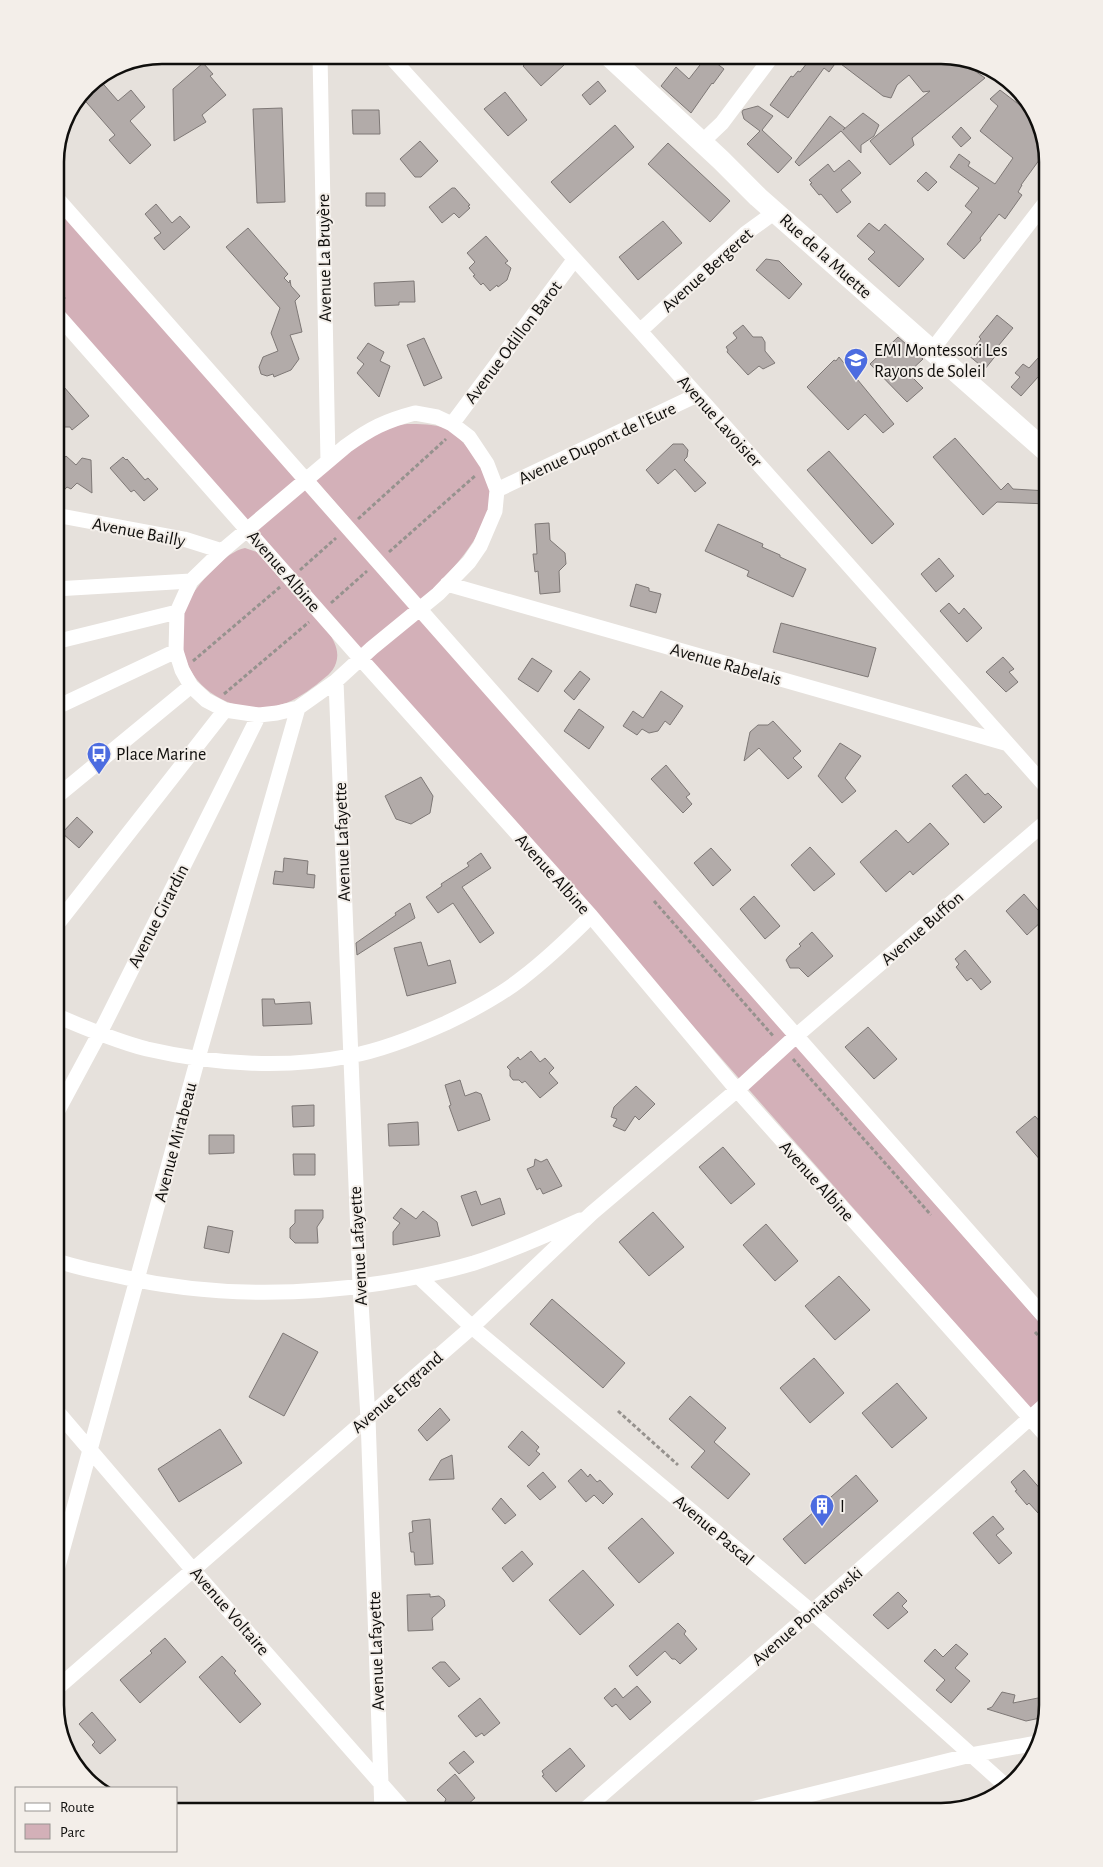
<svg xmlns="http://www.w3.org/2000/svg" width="1103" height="1867" font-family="'Alegreya Sans',sans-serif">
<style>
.green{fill:#d3b0b8}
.building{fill:#b2aba9;stroke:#7e7876}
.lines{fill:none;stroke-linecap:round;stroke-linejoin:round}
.path{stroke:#96928e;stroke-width:3;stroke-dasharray:4 2.5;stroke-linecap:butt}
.street{stroke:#fff;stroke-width:15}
.secondary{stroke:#fff;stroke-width:21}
.labels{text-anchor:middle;stroke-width:4;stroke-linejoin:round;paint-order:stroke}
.street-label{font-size:18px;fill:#0f0e0c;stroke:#f3eee9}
.poi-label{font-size:18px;fill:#0f0e0c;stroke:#f3eee9;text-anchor:start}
.rim{fill:none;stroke:#0f0e0c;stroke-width:2.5}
</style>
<rect width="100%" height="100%" fill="#e6e1dc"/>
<!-- green -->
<path class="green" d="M55,205L1048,1332V1429L55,302Z
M407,424C419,424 434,424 445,428C455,432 463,443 471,451C477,458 489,477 491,487C496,525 447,579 420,600L315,479L366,439L391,426Z
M245,548L260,553L328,631C334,641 340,651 336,663C333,673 324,678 316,685C304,694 291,703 276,706C238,715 193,693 184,653C180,635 181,614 190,598C201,581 225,552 245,548Z"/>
<!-- building -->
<path class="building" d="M535,55L557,57L564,65L541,86L523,66Z
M807,55H949L981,66L975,71L985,78L912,138L914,145L890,165L870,141L930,91L923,92L909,75L897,85L891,98L883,96L837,61L829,72L824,68L788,118L770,105L791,76L793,77L798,71L800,72L811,58Z
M707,56L724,69L713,84L712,83L691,113L661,86L676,67L689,79Z
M203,63L213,74L210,76L226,95L202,115L206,122L174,141L173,89Z
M98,78L118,101L131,90L145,107L130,121L151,145L130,164L109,140L115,135L80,95L86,86Z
M598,81L606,91L590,105L582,95Z
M1000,90L1038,119L1045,152L1021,185H1022L1018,192L1022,195L1005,219L999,214L980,238L981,240L964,259L947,244L972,212L965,206L979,188L950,167L959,154L970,162L968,166L995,184L1013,158L980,131L998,106L990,99Z
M505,92L527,120L508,136L484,109Z
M758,106L773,116L762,130L792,158L778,173L747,144L760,131L744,119L742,112L743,110Z
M282,108L285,202L257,203L253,109Z
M352,110H379L380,134H353Z
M863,113L879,125L874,136L861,145V153L841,131L799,166L795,162L830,116L845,128L843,130Z
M615,125L634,147L570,203L551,182Z
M961,127L971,138L961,147L952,137Z
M420,141L438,161L421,177H415L400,159Z
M668,143L730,201L710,222L648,164Z
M849,160L861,173L841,190L851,202L837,213L821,194L819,195L810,184L812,183L809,180L828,164L834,172Z
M926,172L937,182L928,191L917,181Z
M452,188H455L470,205L468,206L470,208L459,218L454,213L442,223L429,207Z
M366,193H385V206H366Z
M156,204L172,223L180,216L190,227L164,250L154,238L161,233L145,214Z
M663,221L682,243L638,280L619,257Z
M869,223L879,231L885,224L924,259L899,287L868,259L875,252L857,236Z
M248,228L288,274L284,278L289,283L290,280L291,286L300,296L295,301L302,332L290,335L299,359L291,370L274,377L273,374L267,376L261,374L259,367L263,357L278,351L271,333L280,308L226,247Z
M486,236L508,261L505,263L511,268L507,280L498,287L497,285L490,291L483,283L481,285L473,276L475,275L469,268L475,262L467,253Z
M766,259L779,261L802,284L789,299L756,270Z
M414,281L415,302H399V305L375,306L374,283Z
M997,315L1013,328L994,351L997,354L985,369L968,355L981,339L979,337Z
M743,325L753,337H762L765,342V351L775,363L763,369L759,366L748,375L727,352L728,350L726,347L737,338L733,333Z
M898,337L923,359L908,373L923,388L907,402L870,364Z
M424,338L442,378L424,386L407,345Z
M368,343L384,352L380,361L390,366L379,397L357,373L364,364L357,358Z
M1048,347V385L1038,377L1021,396L1011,387L1020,377L1015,373L1023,364L1029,368Z
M839,357L894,424L883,433L865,414L848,430L807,387L834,360L836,361Z
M64,387L89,416L72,430L70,427H61L55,420L56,393Z
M955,438L1001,490L1008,483L1013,489L1048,491V504L997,502L983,515L933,457Z
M673,444H683L688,450L687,457L684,460L706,483L695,492L675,469L658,484L646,470Z
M829,451L894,524L872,544L807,470Z
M66,456L76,465L82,458L91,460L92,493L77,483L71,489L67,487L55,500V468Z
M123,457L126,460L127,459L145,480L148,478L158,489L144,501L134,490L131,492L110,468Z
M549,523L550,540L565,553L566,564L559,571L560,592L540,594L538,571L535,572L533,554H537L535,524Z
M718,524L763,544L762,547L780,555V557L806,569L793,597L747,576L749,571L705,551Z
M939,558L954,576L936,592L921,574Z
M636,584L649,588V591L661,594L656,613L630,606Z
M949,603L959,614L964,608L982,628L967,642L940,611Z
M781,623L876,648L868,677L773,652Z
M1003,657L1014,669L1009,672L1018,682L1006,692L986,672Z
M532,658L552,671L538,692L518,679Z
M580,671L590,679L574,700L564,691Z
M661,691L683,706L670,725L665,721L658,731L649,733L642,729L637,735L623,726L633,711L643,718Z
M579,709L604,727L589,749L564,731Z
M773,721L801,751L793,758L802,767L788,779L759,748L744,761L750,732L758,725H768Z
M840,743L861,756L845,778L856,791L842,803L818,776Z
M666,765L690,794L686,797L692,804L683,813L651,779Z
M966,774L985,795L988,793L1002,807L984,823L952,786Z
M421,777L433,796L430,813L411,824L396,819L385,796Z
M77,817L93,832L79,848L62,833Z
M930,823L949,844L913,875L910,871L886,892L860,862L896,830L908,843Z
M810,847L835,874L814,891L791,865Z
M711,848L731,870L713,886L694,863Z
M481,853L491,868L462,887L494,933L480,943L453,903L438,913L426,897L442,886L441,884L469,866L467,863Z
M284,858L308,861L307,874L315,875L314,888L273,884L275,871L283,872Z
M1024,894L1045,918L1027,935L1006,911Z
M754,896L780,926L765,939L740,909Z
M410,903L415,918L357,955L356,943L396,915L395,913Z
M812,932L833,956L808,977L799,968H790L786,960L789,956L801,946L799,944Z
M421,942L428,966L450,960L456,983L407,996L394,948Z
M965,950L991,982L981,990L971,978L967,981L956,967L959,964L955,959Z
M262,999H274L275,1004L310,1002L312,1024L263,1026Z
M868,1027L897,1059L874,1079L845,1047Z
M531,1051L540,1062L545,1058L554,1068L549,1073L558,1083L540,1098L525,1081L522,1083L519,1080H513L510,1076V1070L507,1067L518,1057L520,1060Z
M460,1080L465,1096L476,1092L481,1094L490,1120L458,1131L449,1106L451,1105L445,1085Z
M636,1086L655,1104L639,1120L635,1116L625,1131L613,1126L617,1119L611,1117L614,1107Z
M314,1105V1126L293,1127L292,1106Z
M1035,1116L1043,1125H1048V1169L1016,1132Z
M418,1122L419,1145L389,1146L388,1124Z
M209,1135H234V1153L209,1154Z
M723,1147L755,1184L731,1204L699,1167Z
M293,1154H315V1175H294Z
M535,1159L541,1162L547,1159L562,1186L543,1194L540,1188L537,1190L527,1169L534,1166Z
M476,1191L481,1205L500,1198L505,1214L472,1226L461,1196Z
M401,1208L416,1219L423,1211L437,1222L440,1236L393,1245V1232L400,1223L393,1218Z
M295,1210H323V1218L317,1227L318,1243H295L290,1238V1228L295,1223Z
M653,1212L684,1247L649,1276L619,1242Z
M766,1224L798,1261L775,1281L743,1245Z
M208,1226L233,1231L229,1253L204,1248Z
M839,1276L870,1310L835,1340L805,1306Z
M552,1299L625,1363L603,1388L530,1324Z
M283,1333L318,1352L284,1416L249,1397Z
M814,1358L844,1393L810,1423L780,1388Z
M897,1383L927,1418L892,1448L862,1413Z
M690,1396L726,1428L714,1442L750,1474L728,1499L691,1467L705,1451L669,1419Z
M440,1408L450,1420L427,1441L418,1430Z
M220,1429L242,1463L179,1502L158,1469Z
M522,1431L539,1447L536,1451L540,1454L529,1466L508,1447Z
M452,1455L454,1479L429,1480L441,1460Z
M581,1469L588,1477L590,1474L597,1482L600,1480L613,1494L603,1504L594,1495L586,1502L568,1481Z
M1024,1470L1048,1498V1524L1029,1503L1027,1505L1015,1491L1017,1490L1011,1482Z
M543,1472L556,1487L540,1500L527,1486Z
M856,1475L878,1501L805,1564L783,1539Z
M501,1498L516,1515L505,1524L492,1509Z
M993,1516L1004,1529L996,1535L1012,1553L999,1564L973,1533Z
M642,1518L674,1553L639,1583L608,1548Z
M430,1519L433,1564L415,1565L414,1552H411L409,1533L413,1532L412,1521Z
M522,1551L533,1564L513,1582L502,1568Z
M583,1570L614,1605L580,1635L549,1600Z
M898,1592L907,1601L902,1606L908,1612L888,1629L873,1615Z
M430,1594V1597L439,1596L444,1600L445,1606L432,1618L433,1630L408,1631L407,1595Z
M678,1623L686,1631L684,1634L697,1649L680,1664L675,1659H672L665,1651L637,1676L629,1666Z
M165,1638L186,1662L140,1703L120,1680L152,1653L150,1651Z
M956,1644L968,1654L955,1668L970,1681L951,1703L936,1690L945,1680L924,1661L935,1649L943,1657Z
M222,1656L236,1671L234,1673L261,1704L240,1723L199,1677Z
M440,1662H445L460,1679L449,1687L432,1668Z
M637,1686L651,1702L630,1720L616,1704L612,1707L604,1698L615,1688L623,1698Z
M1002,1692L1015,1695L1013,1703L1048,1696V1706L1045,1717L1026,1721L987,1709L992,1707Z
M480,1698L500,1723L484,1736L482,1733L476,1737L458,1716Z
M92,1712L116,1740L100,1754L92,1745L95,1742L79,1724Z
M570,1748L585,1766L556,1792L542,1776L544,1775L542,1771Z
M464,1751L474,1762L459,1774L449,1763Z
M455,1774L475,1798L459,1812L452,1805L443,1806L446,1799L437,1790Z"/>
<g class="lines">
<!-- path -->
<path class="path" d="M55,289L65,299
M358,519L446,439
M389,552L476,475
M300,570L336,538
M331,603L367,571
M193,661L280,587
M224,694L309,622
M654,901L774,1037
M793,1059L931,1215
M1035,1332L1048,1346
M618,1411L678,1465"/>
<!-- street -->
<path class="street" d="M320,55L328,461
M389,55L640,331L1048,789
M702,142L722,123L773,55
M55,196L1048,1321
M55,312L360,658L591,916L737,1090L1048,1438
M640,331L746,233L775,212
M932,350L1048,199
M415,413L437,417L452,424L469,437L487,464L497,490L495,511L480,546L469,562L438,594L372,648L336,681L298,708L277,713L259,715L225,710L206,700L191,686L182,670L176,651L177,612L191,581L222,551L346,446C371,428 385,421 415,413Z
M452,424L574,260
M497,490L697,395
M55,515L184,539L222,551
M447,584L1005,743
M55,589L191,581
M55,642L177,612
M336,681L360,1286L368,1418L382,1812
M55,708L176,651
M55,798L191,686
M55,927L225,710
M55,1015C85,1028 116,1041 147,1049C212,1064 284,1069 350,1056C383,1050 415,1037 446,1023C471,1011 498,997 521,979C546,960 568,939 591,916
M55,1116L105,1023L259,715
M55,1260C74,1267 94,1271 114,1275C202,1296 292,1297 382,1283C413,1278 444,1272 474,1263C511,1251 545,1236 580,1220
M419,1277L472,1327L812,1612L1006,1786
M55,1409L192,1569L406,1812
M55,1577L198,1058L298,708
M55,1690L472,1327L592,1213L737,1090L796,1036L1048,820
M582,1812L812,1612L1048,1402
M740,1812L971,1755L1037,1743"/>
<!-- secondary -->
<path class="secondary" d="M608,55L721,160L758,197L1048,453"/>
</g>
<!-- icons -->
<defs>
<symbol id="school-pin" viewBox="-11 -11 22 30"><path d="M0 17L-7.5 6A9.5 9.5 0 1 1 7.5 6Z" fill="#4c6ce0" stroke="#f3eee9"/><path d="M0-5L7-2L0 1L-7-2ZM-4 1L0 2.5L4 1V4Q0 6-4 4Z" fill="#fff"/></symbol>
<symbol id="bus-pin" viewBox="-11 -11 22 30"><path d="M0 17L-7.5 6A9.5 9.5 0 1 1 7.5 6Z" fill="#4c6ce0" stroke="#f3eee9"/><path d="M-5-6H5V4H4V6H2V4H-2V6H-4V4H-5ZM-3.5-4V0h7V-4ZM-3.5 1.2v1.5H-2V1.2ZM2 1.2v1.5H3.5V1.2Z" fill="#fff"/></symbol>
<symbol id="building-pin" viewBox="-11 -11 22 30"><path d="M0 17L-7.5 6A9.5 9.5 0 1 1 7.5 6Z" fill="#4c6ce0" stroke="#f3eee9"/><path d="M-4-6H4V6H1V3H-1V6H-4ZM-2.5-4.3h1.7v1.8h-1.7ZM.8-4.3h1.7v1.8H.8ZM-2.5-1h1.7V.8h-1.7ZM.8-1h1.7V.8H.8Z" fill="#fff"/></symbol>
</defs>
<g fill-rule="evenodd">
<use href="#school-pin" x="842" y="346" width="28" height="38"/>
<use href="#bus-pin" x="85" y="740" width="28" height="38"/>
<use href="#building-pin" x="808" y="1492" width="28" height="38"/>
</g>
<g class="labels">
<!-- street labels -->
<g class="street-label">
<text transform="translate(826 256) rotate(42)" y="6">Rue de la Muette</text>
<text transform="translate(324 258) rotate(-91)" y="6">Avenue La Bruyère</text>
<text transform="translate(707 270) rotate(-42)" y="6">Avenue Bergeret</text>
<text transform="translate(513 342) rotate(-53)" y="6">Avenue Odillon Barot</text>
<text transform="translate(720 421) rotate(48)" y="6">Avenue Lavoisier</text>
<text transform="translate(597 443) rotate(-25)" y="6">Avenue Dupont de l'Eure</text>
<text transform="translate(139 532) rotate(11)" y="6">Avenue Bailly</text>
<text transform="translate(284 571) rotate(49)" y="6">Avenue Albine</text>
<text transform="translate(726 664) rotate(16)" y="6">Avenue Rabelais</text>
<text transform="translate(342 842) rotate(-92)" y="6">Avenue Lafayette</text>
<text transform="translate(553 874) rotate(48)" y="6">Avenue Albine</text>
<text transform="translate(158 916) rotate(-63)" y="6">Avenue Girardin</text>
<text transform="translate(922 928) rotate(-41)" y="6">Avenue Buffon</text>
<text transform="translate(175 1142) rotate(-75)" y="6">Avenue Mirabeau</text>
<text transform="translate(817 1181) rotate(48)" y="6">Avenue Albine</text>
<text transform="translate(358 1246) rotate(-93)" y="6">Avenue Lafayette</text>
<text transform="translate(397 1392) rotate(-41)" y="6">Avenue Engrand</text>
<text transform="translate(714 1530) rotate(40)" y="6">Avenue Pascal</text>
<text transform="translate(230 1611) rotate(49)" y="6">Avenue Voltaire</text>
<text transform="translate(807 1616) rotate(-41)" y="6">Avenue Poniatowski</text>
<text transform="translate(376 1651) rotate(-92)" y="6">Avenue Lafayette</text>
</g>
<!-- poi labels -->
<g class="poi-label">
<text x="874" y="356">EMI Montessori Les<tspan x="874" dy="21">Rayons de Soleil</tspan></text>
<text x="116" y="760">Place Marine</text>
<text x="840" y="1512">I</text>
</g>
</g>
<!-- crop -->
<path d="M0 0H1103V1867H0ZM162 64H941A98 98 0 0 1 1039 162V1705A98 98 0 0 1 941 1803H162A98 98 0 0 1 64 1705V162A98 98 0 0 1 162 64Z" fill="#f3eee9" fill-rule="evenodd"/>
<path class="rim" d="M162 64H941A98 98 0 0 1 1039 162V1705A98 98 0 0 1 941 1803H162A98 98 0 0 1 64 1705V162A98 98 0 0 1 162 64Z"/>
<!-- legend -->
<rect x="15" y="1787" width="162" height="65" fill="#f3eee9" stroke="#989491"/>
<rect x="25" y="1803" width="25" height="8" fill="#ffffff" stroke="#989491"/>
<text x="60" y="1812" font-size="15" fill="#0f0e0c">Route</text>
<rect x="25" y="1824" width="25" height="15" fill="#d3b0b8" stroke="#989491"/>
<text x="60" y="1837" font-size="15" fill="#0f0e0c">Parc</text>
</svg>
